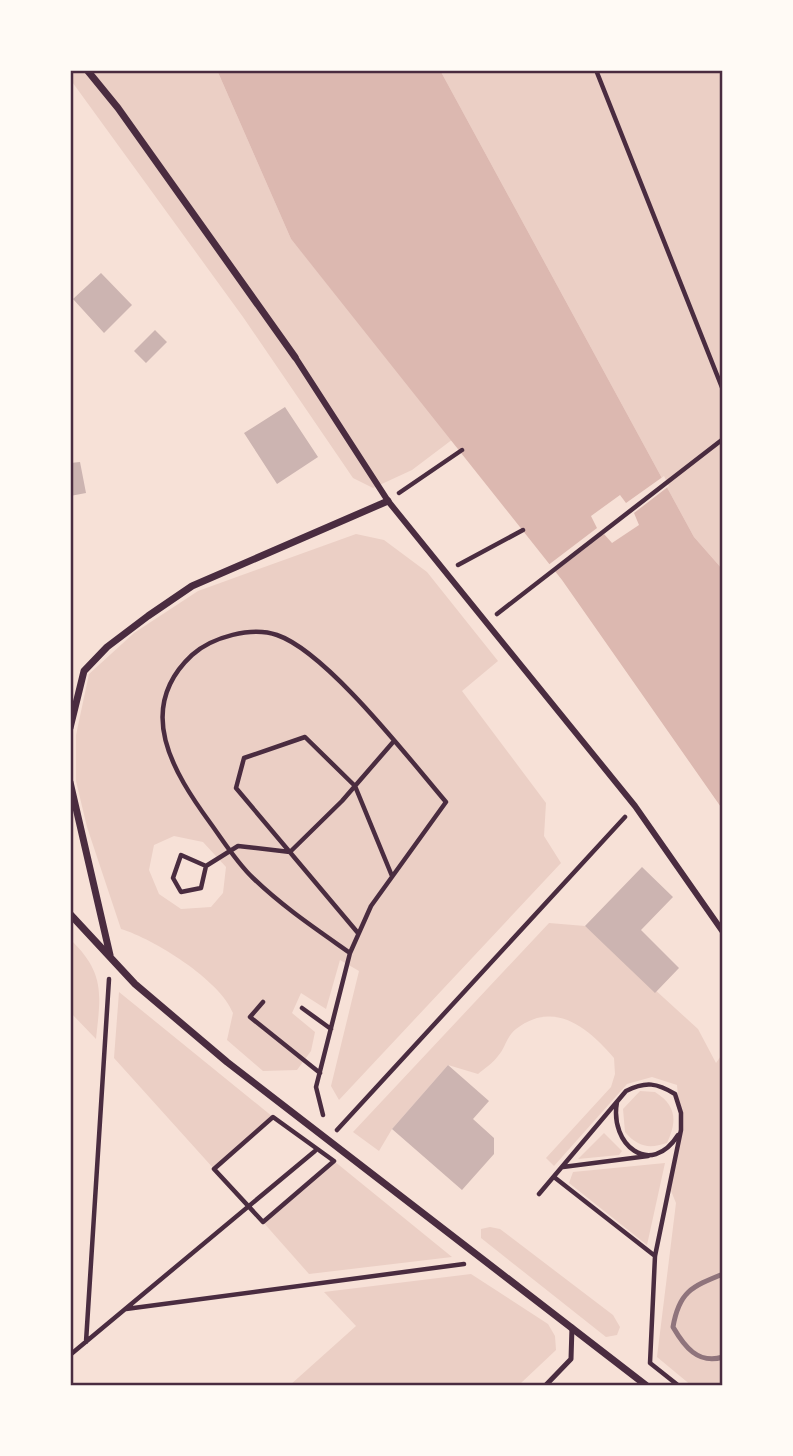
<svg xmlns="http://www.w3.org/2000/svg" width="793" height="1456" font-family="Lato,sans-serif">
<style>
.green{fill:#ebcfc5;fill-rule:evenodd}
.water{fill:#dcb8b0}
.pier{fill:#f7e1d7}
.building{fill:#ccb4b1}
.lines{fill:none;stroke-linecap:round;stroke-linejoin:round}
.path{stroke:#4a2c40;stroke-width:4.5}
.service{stroke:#4a2c40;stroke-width:5}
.pedestrian{stroke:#4a2c40;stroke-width:6}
.minor{stroke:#4a2c40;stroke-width:7}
.rail{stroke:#8f747c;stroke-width:5}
.neatline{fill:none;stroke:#4a2c40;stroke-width:2.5}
</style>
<rect width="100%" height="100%" fill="#f7e1d7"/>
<!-- green -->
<path class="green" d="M70,70H217L291,239L453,439L412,470L373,488L353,478L243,317L70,79Z
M440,70H723V570L694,537Z
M356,534L384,540L427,572L498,661L462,691L546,803L544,836L561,863L339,1100L331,1086L359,971L340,960L326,1009L301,993L292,1013L315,1032L311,1051L297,1070L263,1071L227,1040L233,1013C220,980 154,939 121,929L87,827L76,781V735L89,674L134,633L198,591ZM174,836L203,842L226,867L223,893L211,907L181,909L159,894L149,870L154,845Z
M549,923L585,926L698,1029L716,1063L723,1053V1386H692L657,1357L676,1203L669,1186L681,1130L677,1085L652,1077L627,1084L554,1166L546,1158L611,1087L615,1074L614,1058C589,1029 555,999 516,1029C506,1037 506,1047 498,1056C493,1063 485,1068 478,1074L448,1065L392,1129L379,1151L353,1132Z
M70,939C105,973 101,993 96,1039L70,1012Z
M119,992L273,1117L214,1169L114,1058Z
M640,1091L655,1092C677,1106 677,1121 667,1143C649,1149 638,1147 625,1132L623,1109Z
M604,1133L622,1151L619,1155L578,1159Z
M334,1161L452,1257L309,1274L263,1222Z
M665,1163L647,1245L569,1183L573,1172Z
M490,1227L500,1229L613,1315L620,1327L617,1335L606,1337L481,1238V1229Z
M471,1274L548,1324L555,1336L556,1350L521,1383L516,1386H289L356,1326L324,1292Z"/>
<!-- water -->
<path class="water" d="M217,70H440L694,537L723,570V810L562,580L291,239Z"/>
<!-- pier -->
<path class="pier" d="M664,476L669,486L634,513L639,525L612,543L604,534L552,574L547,566L597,528L591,516L620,495L626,503Z"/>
<!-- building -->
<path class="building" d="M101,273L132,305L104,333L73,299Z
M155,330L167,342L146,363L134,351Z
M285,407L318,457L277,484L244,433Z
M80,462L86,493L70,496V463Z
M642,867L673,897L641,930L679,968L655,993L585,926Z
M448,1065L489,1101L473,1119L494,1138V1154L462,1190L392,1129Z"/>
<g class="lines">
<!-- path -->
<path class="path" d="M596,70L723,390
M399,493L462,450
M458,565L523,530
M497,614L723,439
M206,866L181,855L173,878L181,892L201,888L206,866L238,846L290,852L342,801L394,741
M358,933L236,788L244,758L305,737L355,786L392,876
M263,1002L250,1017L320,1073
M302,1008L331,1029
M617,1102C609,1145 651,1178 678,1135
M323,1115L316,1087L350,953L371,906L446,802C410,760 327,652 277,635C252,626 212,637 192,655C134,709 173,772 211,824C224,842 237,863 253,878C283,907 316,929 350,953
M273,1117L334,1161L263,1222L214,1169Z
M337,1130L625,817
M563,1167L648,1156
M554,1177L655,1256
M539,1194L626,1091C646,1081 657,1083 675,1094L681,1113V1130L655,1256L650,1363L679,1386
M126,1309L464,1264
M86,1342L109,979
M70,1355L315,1151"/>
<!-- service -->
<path class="service" d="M545,1386L571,1359L572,1327"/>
<!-- pedestrian -->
<path class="pedestrian" d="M295,357L388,501L635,806L723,932"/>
<!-- minor -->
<path class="minor" d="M87,70L118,108L295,357
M70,728L84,671L107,647L148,616L192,586L388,501
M70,782L110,955
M70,914L135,984L227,1062L647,1386"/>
<!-- rail -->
<path class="rail" d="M723,1274C691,1287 679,1292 673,1327C684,1346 698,1365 723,1357"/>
</g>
<!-- border -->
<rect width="793" height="1456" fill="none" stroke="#fffaf5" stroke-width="144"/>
<rect x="72" y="72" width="649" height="1312" class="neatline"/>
</svg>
